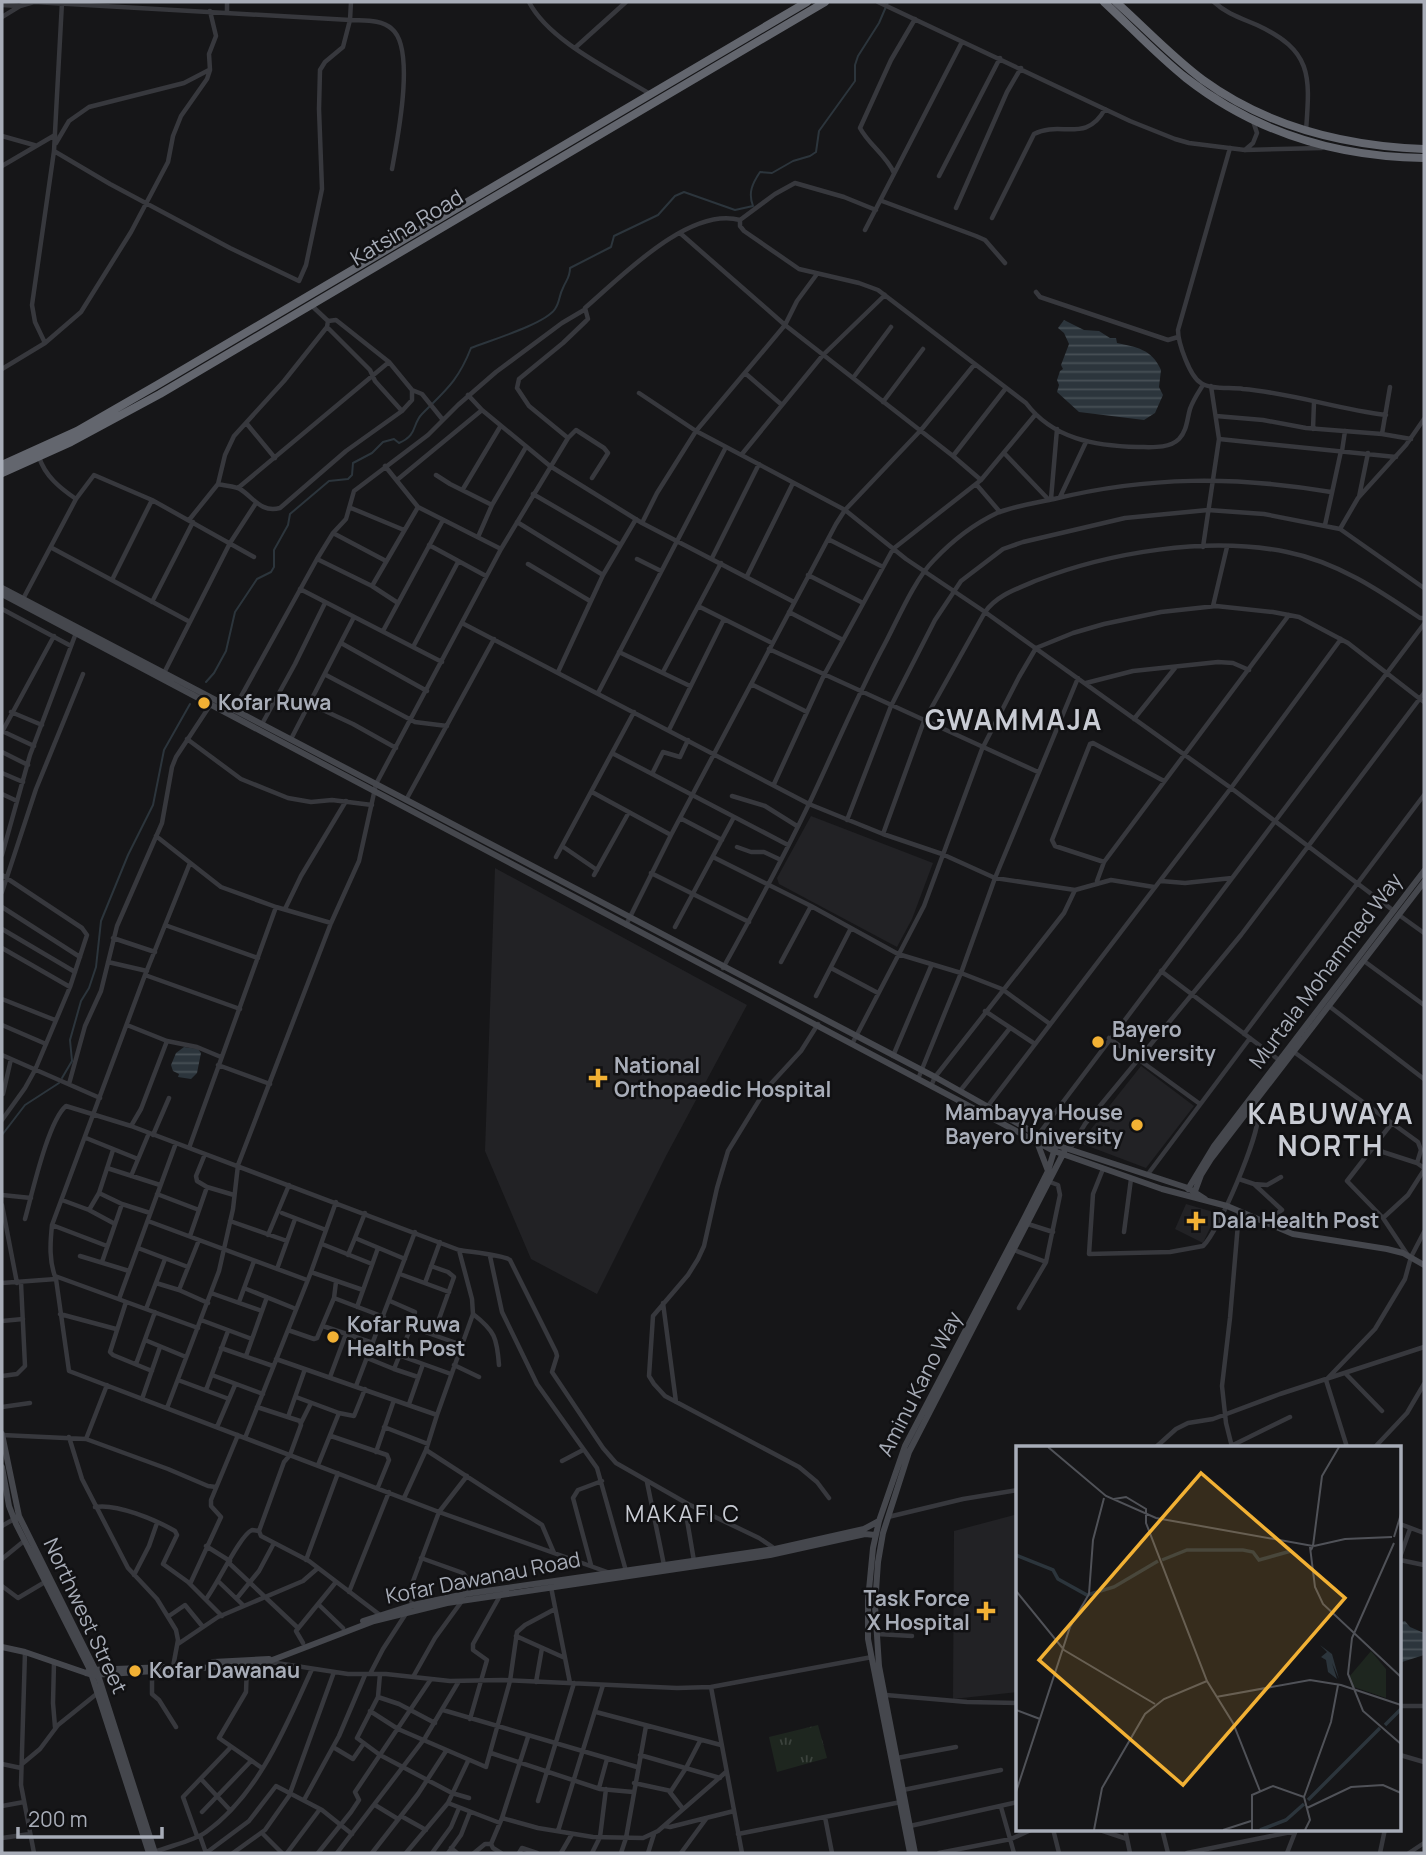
<svg xmlns="http://www.w3.org/2000/svg" width="1426" height="1855" font-family="Manrope,sans-serif">
<style>
.built{fill:#222225}
.park{fill:url(#park-tufts)}
.water{fill:url(#water-rules)}
.lines{fill:none;stroke-linecap:round;stroke-linejoin:round}
.stream{stroke:#2c353c;stroke-width:2}
.street{stroke:#37383d;stroke-width:4.5}
.secondary{stroke:#45474d;stroke-width:6}
.highway{stroke:#63666e;stroke-width:8}
.poi-dot{fill:#f2b134;stroke:#111113;stroke-width:2.5}
.labels{text-anchor:middle;stroke-width:5;stroke-linejoin:round;paint-order:stroke}
.street-label{font-size:21px;fill:#a8adb8;stroke:#111113}
.poi-label{font-size:21px;font-weight:bold;fill:#a8adb8;stroke:#111113;text-anchor:start}
.neighbourhood-label{font-size:23px;letter-spacing:2px;fill:#c9ccd4;stroke:#111113}
.district-label{font-size:28px;font-weight:bold;letter-spacing:2px;fill:#c9ccd4;stroke:#111113}
.inset-river{fill:none;stroke:#2c353c;stroke-width:3.5}
.inset-road{fill:none;stroke:#505258;stroke-width:2}
.view{fill:#f2b134;fill-opacity:0.15;stroke:#f2b134;stroke-width:3.5}
.inset-edge{fill:none;stroke:#a8adb8;stroke-width:3.5}
</style>
<defs>
<pattern id="park-tufts" width="24" height="20" patternUnits="userSpaceOnUse" patternTransform="scale(1.75)"><rect width="24" height="20" fill="#1e261f"/><path d="M3 7l-1-3M5 7V3M7 7l1-3M15 17l-1-3M17 17v-4M19 17l1-3" fill="none" stroke="#3c433d"/></pattern>
<pattern id="water-rules" width="6" height="5" patternUnits="userSpaceOnUse" patternTransform="scale(1.75)"><rect width="6" height="5" fill="#2c353c"/><path d="M0 2.5h6" fill="none" stroke="#485056"/></pattern>
</defs>
<rect width="100%" height="100%" fill="#161618"/>
<!-- built -->
<path class="built" d="M811,816L933,863L912,919L897,947L779,884L777,878Z
M495,868L747,1005L666,1156L597,1294L531,1259L485,1151Z
M1141,1066L1194,1106L1146,1168L1080,1143Z
M1186,1204L1217,1213L1203,1243L1175,1229Z
M1018,1514V1692L953,1699L954,1531Z"/>
<!-- park -->
<path class="park" d="M818,1725L827,1758L777,1772L769,1737Z"/>
<!-- water -->
<path class="water" d="M1064,320L1084,330L1099,331L1110,338H1116L1117,343C1136,347 1152,349 1161,370L1159,387L1163,395L1155,413L1144,420L1079,412L1057,392L1059,385L1057,380L1060,371L1063,369L1061,365L1069,344L1064,333L1058,328Z
M184,1047L198,1049L201,1053L197,1073L191,1079L178,1077L179,1074L173,1071L171,1065L176,1053Z
M1405,1621L1410,1627L1424,1633V1655L1402,1662H1400V1622Z"/>
<g class="lines">
<!-- stream -->
<path class="stream" d="M206,682L214,673L226,651L235,612L257,579L271,572L274,567V550L288,525L290,514L329,481L348,479L352,475L353,463L372,453L383,442L394,439L399,443C418,435 412,424 422,414C446,390 458,381 471,348C491,340 545,324 555,309C560,302 559,295 563,288C566,280 570,278 570,268L611,247L614,236L658,215L675,196L684,192L735,210L753,206C748,193 752,184 760,172L772,173L793,161L810,156L816,152L819,131L855,81V65L858,56L879,23L888,2
M62,1078L72,1061L70,1040L81,1001L89,988L96,967L101,921L128,855L153,805L164,750L190,704
M2,1135L25,1105L59,1083"/>
<!-- street -->
<path class="street" d="M34,2L350,20C364,21 381,19 392,29C416,49 397,141 392,169
M529,2C549,41 613,71 650,94
M878,2L1130,121L1175,139L1189,143L1245,150L1322,148
M1214,2C1227,14 1241,18 1257,25C1313,51 1310,76 1306,131
M2,5L18,6
M227,12V2
M2,17L20,6L34,2
M576,47L626,2
M2,136L34,145
M56,143L69,121L89,107L184,83L209,70
M1230,148L1178,330C1178,343 1190,377 1201,383C1211,390 1231,387 1243,389C1292,393 1337,409 1386,415
M1245,150L1253,143L1257,133L1253,121
M54,151L110,184L230,248L299,281L306,265L322,189L319,109L320,70L325,62L343,47L350,20L351,2
M2,166L55,135
M894,173C886,155 869,145 860,128L891,60L915,19
M939,176L1000,58
M882,201L976,236L985,240L1005,263
M956,208L1007,92L1021,68
M992,218L1034,134C1060,120 1086,144 1105,109
M740,220V226L744,231L799,269L859,283L878,290L1026,403C1053,439 1095,446 1138,447C1151,447 1169,449 1179,439C1187,431 1187,419 1190,409C1193,400 1198,393 1203,385
M740,220L775,194L795,183L844,197L876,210
M865,230L962,42
M680,233L785,325L953,456L981,480
M1036,292L1040,297L1168,340L1178,337
M311,305L328,321
M327,327L370,370L375,381L402,411
M45,343L35,322L32,305L54,151L62,2
M2,369L45,343L81,312L131,232L168,162L173,136L181,116L207,79L210,70L209,54L216,36L210,11
M745,373L782,405
M853,378L891,327
M1390,387L1382,434L1411,439
M412,390L422,394L443,420
M639,393L696,431L845,510L906,559L985,612L1231,788L1394,911
M468,395L482,410
M883,402L923,349
M1216,416L1263,420L1306,428L1382,434
M247,424L275,458
M1313,429L1314,402
M568,438L529,406L517,388L519,379L563,343L586,321L588,319L585,308C621,277 689,206 740,220
M1219,439L1396,457
M1342,451L1345,431
M742,454L823,355L885,295
M1005,454L1049,500
M953,456L1006,388
M39,457C45,476 60,488 76,499
M385,466L418,507L501,549
M436,475L450,484L492,505L478,537
M397,480L482,410L550,466L642,523L794,602
M218,484C225,486 235,486 240,489C254,498 261,513 280,508L346,451L402,411L412,400V390L389,362L336,320L328,321
M976,484L1000,512
M238,488L389,362
M463,489L500,427
M533,494L619,544
M1060,497L1086,442
M1359,497L1368,453
M1051,499L1057,429
M492,505L526,447
M351,508L404,530
M189,520L218,484L225,455L234,436L284,381L327,327L328,321
M517,522L603,575
M642,523L657,493L696,431L785,325L797,301L817,274
M1325,525L1341,451
M1340,529L1358,498L1406,445L1424,419
M333,533L386,561
M828,539L883,567
M429,545L486,576
M1203,547L1219,439L1211,386
M52,548L190,622
M712,558L759,464
M317,559L372,586
M637,559L661,571
M528,564L590,601
M808,575L863,603
M747,576L793,483
M112,580L152,500
M300,589L442,662
M23,599L76,499L94,475L152,500L254,557
M152,602L193,522
M398,603L372,586L418,507
M698,606L772,643
M1213,606L1227,547
M2,609L71,646
M789,612L843,640
M462,623L809,804L883,834L942,854L995,878L1075,890L1111,880L1154,887
M383,631L443,520
M341,643L427,691
M413,647L458,562
M769,649L1038,772
M619,652L690,686
M558,672L603,575L636,519
M663,672L721,563
M164,673L230,543L256,503
M326,675L415,722L447,726
M1086,683L1133,671L1218,662L1233,663L1249,670
M751,684L807,712
M598,693L726,447
M310,704L353,724L396,748
M234,709L317,559L333,533L346,519L354,491L428,435L458,405L496,372L562,323L584,310
M11,712L42,725
M1134,719L1175,668
M262,724L295,664L325,603
M669,730L724,619
M2,731L34,746
M2,732L54,636
M187,739L241,779L288,798L311,802L332,800L372,805
M291,739L354,617
M2,752L28,765
M612,753L788,845
M2,773L23,782
M652,774L663,752L680,757L688,740
M774,784L824,675L893,549L981,480L1035,415
M592,792L671,835
M2,794L17,801
M732,796L765,806L797,826
M406,800L494,639
M680,818L722,840
M847,820L891,706L935,620L961,581L1003,549L1023,542L1125,518L1208,510L1264,514L1340,529L1424,588
M883,834L924,721L985,612C997,595 1017,589 1035,581C1110,552 1207,536 1287,552C1337,562 1379,590 1420,618H1424
M156,836L221,887L276,907L331,923
M562,846L597,870
M737,847L751,852H764L781,860
M2,855L30,755L76,633
M556,857L634,712
M713,857L811,906L898,954L961,973L1002,989L1050,1024
M1104,862L1055,846L1052,840L1090,744L1093,743L1164,781
M190,863L145,975L52,1225C50,1244 49,1262 56,1279L69,1371L439,1512L610,1573
M651,873L749,922
M2,875L82,928L87,935L70,987L35,1070L25,1088L2,1120
M594,875L629,812
M1097,881L1104,862L1289,615
M1161,881L1185,883L1232,878
M2,892L36,789L83,674
M2,907L80,957
M285,909L301,876L346,801
M1399,915L1424,933
M165,925L258,958
M626,925L671,835L836,524L845,510L921,430L974,365
M675,927L734,817
M2,929L75,972
M113,938L155,952
M2,948L70,987
M1364,961L1424,1005
M108,962L147,971
M781,962L811,906
M723,968C753,914 782,860 809,804C833,753 855,701 881,651C896,624 913,581 934,560C952,541 974,524 997,513C1014,506 1036,503 1054,499C1148,476 1236,476 1331,492
M831,968L878,993
M1161,971L1279,1060
M145,975L240,1009
M816,996L851,928
M2,999L55,1020
M1329,1006L1424,1079
M985,1011L1035,1044
M818,1024L801,1051L766,1089L728,1151L717,1188L704,1246L698,1259L688,1275L653,1316L649,1376L654,1384L665,1396L799,1467L817,1482L829,1498
M2,1025L46,1044
M127,1025L167,1041L197,1047L221,1057
M1244,1034L1424,795
M1109,1038L1200,1104
M852,1044L924,906L982,749L1019,677L1036,648L1073,633L1104,624L1161,612L1216,606L1273,612L1299,617L1348,643L1424,702
M1294,1052L1418,1142L1421,1150L1417,1163L1424,1168
M2,1055L100,1098
M893,1056L932,964
M218,1065L270,1084
M918,1079L961,973L995,878L1078,678
M69,1084L85,1026L101,991L117,926L162,823L172,767L176,757L211,704
M931,1086L935,1077L1064,913L1075,890
M960,1091L1010,1028
M3,1094L11,1059
M987,1107L1231,788L1341,639
M131,1126L141,1109L167,1041
M153,1135L169,1098
M1038,1135L1424,624
M86,1138L138,1159
M1375,1146L1383,1152L1417,1163
M189,1148L276,907
M1070,1149L1085,1124L1241,935L1424,693
M205,1154L196,1176L197,1181L207,1187L234,1195
M107,1168L160,1185
M1103,1169L1093,1194L1089,1254L1170,1252L1203,1246C1219,1231 1260,1134 1258,1114C1258,1111 1255,1106 1253,1104
M1148,1174L1250,1038
M131,1176L149,1133
M1239,1179L1254,1184L1282,1210L1265,1222
M1254,1184L1267,1185L1281,1177
M99,1193L122,1204L150,1213
M157,1194L199,1210
M2,1195L31,1198
M62,1200L89,1210L115,1224
M2,1205L17,1283
M89,1210L99,1193L113,1150
M282,1213L326,1230
M365,1213L355,1238L405,1259
M1383,1218L1347,1181L1392,1123
M25,1219C32,1194 48,1121 66,1106L131,1126L459,1250C470,1252 504,1255 510,1260L556,1352L557,1356L552,1372L603,1448L616,1463L688,1504L759,1538L774,1548
M148,1221L307,1280
M230,1221L287,1241
M1028,1224L1053,1232
M52,1225L107,1246
M1124,1232L1131,1179
M268,1235L289,1185
M190,1236L207,1187
M322,1244L372,1264
M138,1248L188,1267
M1014,1250L1046,1262
M1407,1254L1383,1218L1408,1195L1424,1170
M348,1255L355,1238
M80,1256L129,1271
M490,1256L502,1312L537,1384L597,1468L626,1571
M102,1262L122,1204
M431,1266L448,1272L454,1277L439,1319
M277,1269L295,1219
M311,1272L363,1290
M400,1274L449,1292
M55,1276L198,1328
M2,1283L56,1279
M156,1283L179,1290L208,1303
M425,1283L440,1242
M244,1288L296,1309
M179,1290L199,1240
M211,1293L262,1311
M334,1298L384,1317
M119,1299L176,1143
M390,1301L415,1312L411,1327
M126,1302L110,1352L113,1355L152,1371
M239,1302L254,1261
M663,1303L676,1402
M357,1307L378,1248
M1019,1308L1046,1262L1060,1195L1058,1185L1050,1182
M146,1309L165,1259
M60,1314L116,1329
M473,1314C495,1331 497,1338 499,1365
M201,1320L252,1339
M2,1321L23,1319
M323,1326L373,1343
M288,1330L314,1339L317,1338L334,1298L336,1282
M145,1340L186,1357
M221,1348L273,1366
M246,1356L267,1297
M401,1356L451,1374
M367,1358L394,1369L411,1327L462,1345
M276,1359L437,1415L473,1314L472,1299L459,1250
M136,1364L155,1312
M454,1365L479,1377
M394,1369L418,1377
M1346,1374L1382,1411
M212,1375L263,1394
M2,1376L17,1374L25,1366L21,1283
M330,1377L346,1334
M178,1380L229,1399
M356,1386L415,1232
M206,1390L228,1331
M296,1397L339,1413
M142,1399L160,1347
M409,1404L423,1364
M2,1407L30,1403
M257,1407L300,1421L301,1425L290,1455L284,1462L259,1531
M167,1408L219,1271L233,1209L238,1165L331,923L359,861L376,784L501,549L568,438L576,430L604,448L608,453L592,478
M437,1415L426,1450L542,1525L554,1553
M288,1417L305,1369
M301,1423L311,1403
M217,1427L235,1385
M384,1427L428,1444
M2,1435L86,1439L168,1469L208,1486L216,1487
M331,1436L387,1455L389,1460L378,1487
M69,1437L82,1479L128,1568L157,1599L176,1630L178,1640L173,1667
M245,1438L311,1272L336,1202
M86,1439L107,1385
M1231,1446L1290,1417
M1156,1447L1176,1429L1188,1423L1213,1419L1280,1394L1424,1347
M1232,1447L1226,1423L1222,1386L1230,1318L1239,1212
M1347,1447L1326,1380L1375,1329L1405,1279L1411,1257L1424,1232
M1375,1447L1407,1413L1424,1384
M376,1452L394,1400
M562,1461L583,1450
M318,1465L339,1413L354,1416L365,1389
M647,1482L664,1565
M404,1498L426,1450
M684,1502L694,1561
M95,1507C116,1503 156,1520 175,1531L177,1535L163,1564L188,1582L222,1616
M888,1517L963,1499L1018,1490
M1400,1524L1424,1533
M2,1526L14,1519
M206,1546L230,1561
M1400,1557L1410,1529
M421,1558L463,1573L467,1578L465,1594
M2,1559L24,1541
M306,1560L338,1473
M1400,1560L1424,1565
M229,1563L298,1628
M591,1565L573,1498L578,1490L602,1481
M134,1575L149,1546L157,1523
M219,1582L243,1605
M190,1584L221,1517L211,1506V1500L238,1435
M2,1586L18,1598L45,1582
M551,1587L570,1683
M349,1592L389,1492
M237,1598L259,1571L274,1543
M206,1599C217,1585 240,1535 252,1530L259,1531L261,1536L309,1561L380,1615
M318,1604L343,1628
M413,1605L409,1596L412,1584L439,1512L467,1476
M169,1616L185,1605L203,1627
M877,1634L912,1636
M516,1636L565,1658
M303,1643L296,1631L336,1582
M178,1644L218,1617L303,1581L318,1568
M25,1652L21,1785L34,1853
M54,1662L53,1703L55,1727
M270,1662L348,1674H386L450,1681L502,1680L677,1688L711,1687L872,1657
M247,1665L246,1692L219,1738L262,1768
M152,1672V1694L159,1700L176,1727
M370,1674L383,1649L407,1612
M380,1674L378,1697L357,1738L380,1755L452,1793L469,1798
M413,1677L435,1638L462,1601
M536,1682L542,1648
M711,1687L742,1853
M886,1695L967,1702L1018,1703
M378,1697L399,1704L435,1723
M1400,1706H1424
M443,1710L637,1767
M370,1711L398,1729L486,1767L510,1681L517,1632L525,1625L555,1609
M596,1712L721,1745
M470,1719L487,1660L473,1650V1644L501,1594
M333,1747L353,1759L364,1743
M491,1753L600,1789L633,1792
M640,1755L720,1778
M1400,1755L1424,1762
M897,1758L956,1747
M2,1764L21,1768
M22,1764L40,1749L58,1725L99,1692
M201,1779L230,1810
M634,1783L671,1791L686,1768L700,1741
M599,1788L607,1759
M903,1790L1001,1770
M669,1791L683,1809
M304,1800L339,1736L365,1675
M538,1801L574,1683
M448,1803L500,1823
M375,1805L398,1819
M2,1806L24,1802
M1001,1807L1014,1853
M202,1812L251,1761
M401,1816L426,1830
M825,1817L832,1853
M502,1818L538,1828L593,1837L643,1838L658,1831L726,1772
M665,1826L670,1827L734,1811
M910,1826L1018,1802
M1053,1829L1059,1853
M1097,1829L1127,1839
M1125,1829L1130,1853
M1162,1829L1168,1853
M558,1831L603,1685
M262,1833L282,1853
M738,1834L901,1802
M197,1836L183,1797L230,1748
M200,1836L206,1853
M2,1838L30,1834
M451,1848L457,1853
M155,1852C169,1846 194,1841 206,1832C259,1794 286,1726 312,1669
M206,1853L249,1821L276,1786L322,1810L352,1834
M233,1853L265,1830L289,1796L334,1672
M287,1853L320,1809
M318,1853L351,1812L359,1800L355,1792L431,1679
M337,1853L425,1738L459,1681
M372,1853L418,1794L446,1751
M406,1853L448,1803L468,1761
M432,1853L451,1827L459,1808
M448,1853L461,1835L470,1812
M474,1853L485,1844H491
M501,1853L493,1848L491,1844L502,1818L528,1737
M519,1853L522,1848L537,1853
M561,1853L572,1834
M592,1853L600,1837L606,1789
M621,1853L626,1838L646,1726
M648,1853L654,1834
M681,1853L706,1819
M939,1853L1011,1839L1033,1829
M1187,1853L1296,1831
M1287,1853L1296,1830
M1380,1853L1385,1829
M1409,1853L1424,1843"/>
<!-- secondary -->
<path class="secondary" d="M2,588L935,1077L1056,1145L1188,1188L1205,1199
M2,594L1054,1151L1162,1189L1227,1206L1293,1234L1387,1249L1403,1253L1424,1265
M1037,1142L1048,1171
M1188,1189L1214,1146L1424,871
M1194,1194L1201,1175L1211,1159L1424,882
M2,1434L19,1516L98,1675L155,1853
M2,1467L9,1506L16,1524L90,1670L149,1853
M363,1621L413,1605L465,1594L775,1549L864,1529L879,1521
M2,1647L25,1652L92,1675L262,1664L374,1621L447,1603L770,1555L865,1534L875,1535
M213,1662L269,1659
M86,1673L90,1670L167,1667
M910,1853L868,1639V1600L873,1548L879,1521L905,1446L1026,1215L1048,1171L1055,1148
M915,1853L879,1666L875,1605L878,1562L883,1533L909,1452L1064,1152"/>
<!-- highway -->
<path class="highway" d="M1104,2C1131,27 1157,55 1186,78C1255,132 1337,157 1424,158
M1116,2C1145,28 1172,57 1203,80C1269,128 1345,146 1424,149
M2,465L77,431L157,385L807,2
M2,473L71,442L160,394L825,2"/>
</g>
<!-- markers -->
<g class="poi-dot">
<circle cx="204" cy="703" r="7"/>
<circle cx="1098" cy="1042" r="7"/>
<path d="M594.5 1067.5h7v7h7v7h-7v7h-7v-7h-7v-7h7z"/>
<circle cx="1137" cy="1125" r="7"/>
<path d="M1192.5 1210.5h7v7h7v7h-7v7h-7v-7h-7v-7h7z"/>
<circle cx="333" cy="1337" r="7"/>
<path d="M982.5 1600.5h7v7h7v7h-7v7h-7v-7h-7v-7h7z"/>
<circle cx="135" cy="1671" r="7"/>
</g>
<g class="labels">
<!-- street labels -->
<g class="street-label">
<text transform="translate(407 228) rotate(-31)" y="7">Katsina Road</text>
<text transform="translate(1326 971) rotate(-53)" y="7">Murtala Mohammed Way</text>
<text transform="translate(920 1384) rotate(-63)" y="7">Aminu Kano Way</text>
<text transform="translate(483 1578) rotate(-11)" y="7">Kofar Dawanau Road</text>
<text transform="translate(85 1616) rotate(65)" y="7">Northwest Street</text>
</g>
<!-- poi labels -->
<g class="poi-label">
<text x="218" y="710">Kofar Ruwa</text>
<text x="1112" y="1037">Bayero<tspan x="1112" dy="24">University</tspan></text>
<text x="614" y="1073">National<tspan x="614" dy="24">Orthopaedic Hospital</tspan></text>
<text x="1123" y="1120" text-anchor="end">Mambayya House<tspan x="1123" dy="24">Bayero University</tspan></text>
<text x="1212" y="1228">Dala Health Post</text>
<text x="347" y="1332">Kofar Ruwa<tspan x="347" dy="24">Health Post</tspan></text>
<text x="970" y="1606" text-anchor="end">Task Force<tspan x="970" dy="24">X Hospital</tspan></text>
<text x="149" y="1678">Kofar Dawanau</text>
</g>
<!-- neighbourhood labels -->
<g class="neighbourhood-label">
<text x="683" y="1522">MAKAFI C</text>
</g>
<!-- district labels -->
<g class="district-label">
<text x="1014" y="730">GWAMMAJA</text>
<text x="1331" y="1124">KABUWAYA<tspan x="1331" dy="32">NORTH</tspan></text>
</g>
</g>
<!-- overview -->
<g transform="translate(1016 1446)">
<rect width="385" height="385" fill="#161618"/>
<path d="M355,205L370,223V252L335,240L333,231Z" fill="#1e261f"/>
<path d="M304,199L316,208L323,233L316,217L321,233L312,226L310,214L305,211L311,206Z" fill="#2c353c"/>
<path class="inset-river" d="M0,109L37,124L42,133L71,149L98,141L142,115M146,114L171,104H227L237,106L243,114L275,105M369,279L385,263M292,354L364,282M244,384L270,374L288,358"/>
<path class="inset-road" d="M32,1L90,50L140,72L297,100L295,104M98,53L110,51L130,63V77L191,235L217,277L244,345M378,91L385,68M378,97L336,192L332,228L347,265L385,298M297,100L306,30L323,1M298,100L329,93L376,91M294,101L299,141L307,158L385,231M0,145L48,204L139,258M200,251L294,234L325,239L385,259M0,264L24,273M0,346L54,181L73,148L77,94L88,52M288,351L315,276L322,239M291,362L335,341L367,339L385,347M78,384L86,342L129,268L148,253L191,235M207,384L235,375M236,384V349L257,340L288,351L294,374L289,384"/>
<path class="view" d="M185,27L329,152L167,339L23,214Z"/>
<rect width="385" height="385" class="inset-edge"/>
</g>
<!-- border -->
<rect width="1426" height="1855" fill="none" stroke="#a8adb8" stroke-width="7"/>
<!-- scale -->
<path d="M18 1827v10h144v-10" fill="none" stroke="#a8adb8" stroke-width="3.5"/>
<text x="28" y="1827" font-size="21" fill="#a8adb8" stroke="#111113" stroke-width="5" paint-order="stroke">200 m</text>
</svg>
